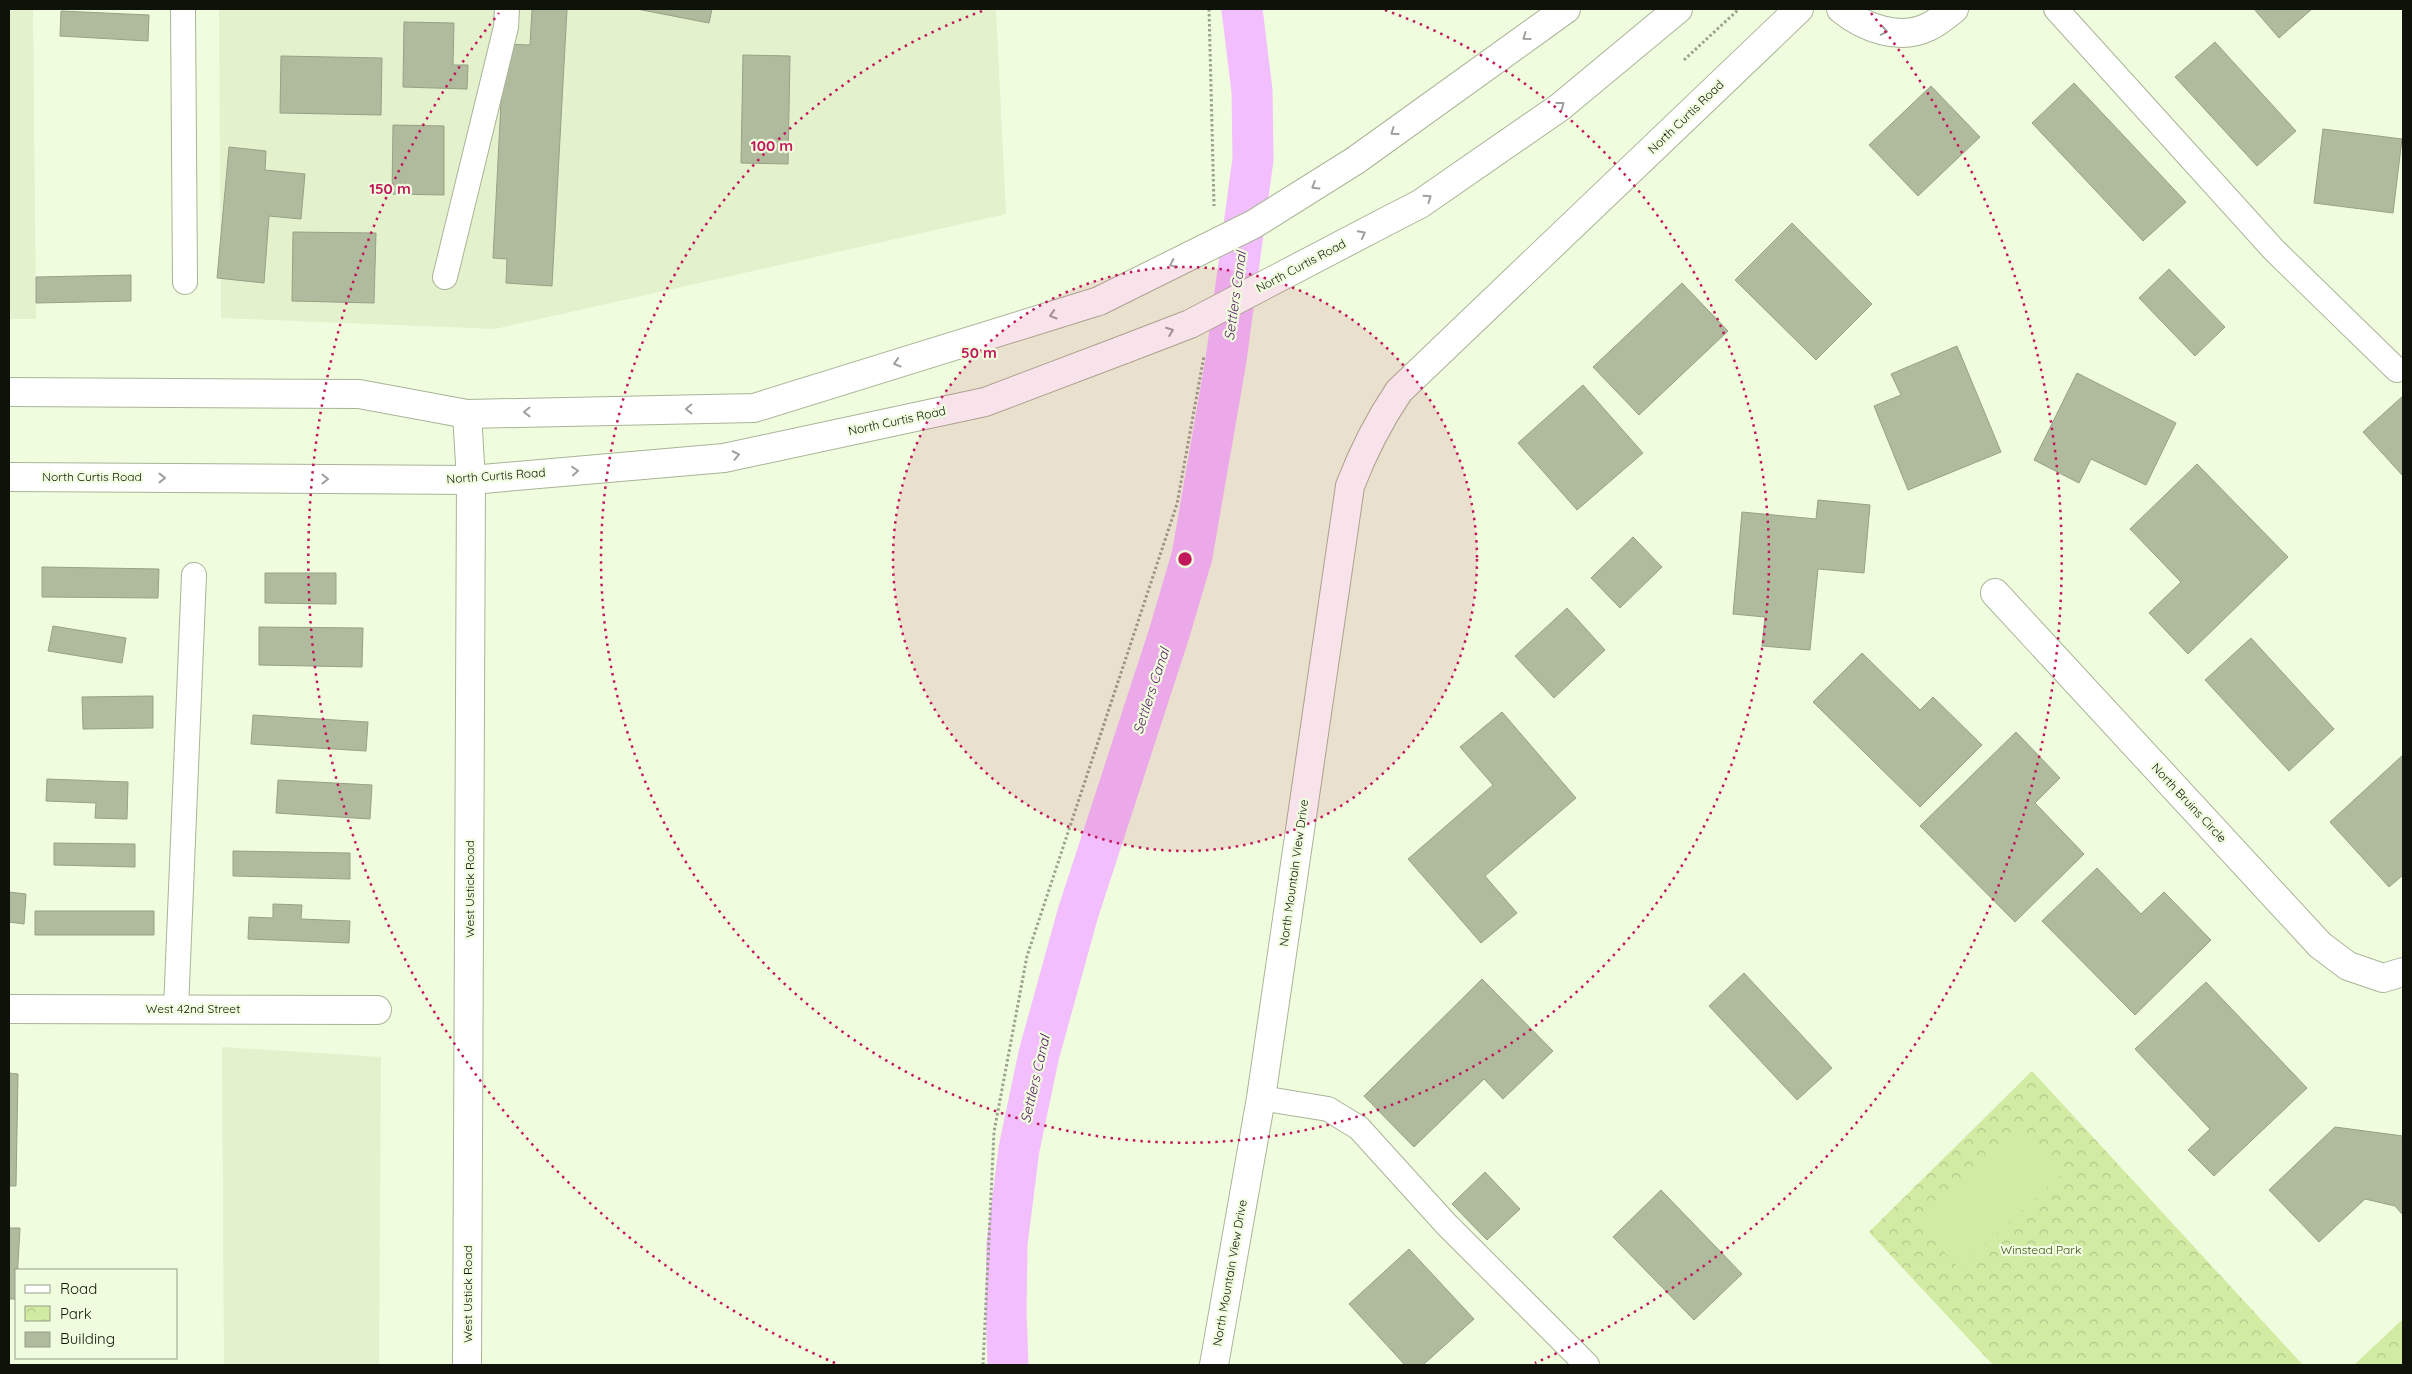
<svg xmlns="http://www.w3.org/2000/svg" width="2412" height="1374" font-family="Quicksand,sans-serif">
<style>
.built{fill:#e3f1cc}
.park{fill:url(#park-crowns)}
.garden{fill:#d1eba3}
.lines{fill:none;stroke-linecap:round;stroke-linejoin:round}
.canal{stroke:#f2befe;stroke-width:41}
.building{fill:#b0bb9e;stroke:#97a185}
.lane-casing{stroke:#a9b497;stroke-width:26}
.street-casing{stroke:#a9b497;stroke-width:30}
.secondary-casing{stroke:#a9b497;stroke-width:30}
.primary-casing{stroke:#a9b497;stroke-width:30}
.path{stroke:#99a28c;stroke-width:3;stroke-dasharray:2.5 2.5;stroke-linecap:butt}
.lane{stroke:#fff;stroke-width:24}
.street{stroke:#fff;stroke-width:28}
.secondary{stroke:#fff;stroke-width:28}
.primary{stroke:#fff;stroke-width:28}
.primary-bridge-casing{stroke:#a9b497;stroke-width:30;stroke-linecap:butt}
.primary-bridge{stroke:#fff;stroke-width:28}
.oneway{stroke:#9fa09c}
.ring{fill:none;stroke:#c2185b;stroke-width:2.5;stroke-dasharray:2.5 5}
.labels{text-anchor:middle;stroke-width:4.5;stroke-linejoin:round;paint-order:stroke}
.street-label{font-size:12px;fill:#0e1208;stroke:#f0fcde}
.park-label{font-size:12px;fill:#3d4d18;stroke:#f0fcde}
.water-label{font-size:14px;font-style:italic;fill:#581b65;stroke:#f0fcde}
.centre{fill:#c2185b;stroke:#f0fcde;stroke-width:2.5}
.ring-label{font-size:15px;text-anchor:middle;font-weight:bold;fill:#c2185b;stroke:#f0fcde;stroke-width:4.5;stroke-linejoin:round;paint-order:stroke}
</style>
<defs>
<pattern id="park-crowns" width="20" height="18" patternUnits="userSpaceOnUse" patternTransform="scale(1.25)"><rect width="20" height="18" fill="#d1eba3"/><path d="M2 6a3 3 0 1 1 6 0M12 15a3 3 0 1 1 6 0" fill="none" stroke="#b2c88b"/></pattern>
</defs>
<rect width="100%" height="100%" fill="#f0fcde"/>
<!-- built -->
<path class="built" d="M9,9H33L36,319H9Z
M219,9H996L1006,214L495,329L221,318Z
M222,1047L381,1057L379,1365H224Z"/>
<!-- park -->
<path class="park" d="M2032,1071L2303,1365H1993L1869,1232Z
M2403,1319V1365H2354Z"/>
<!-- garden -->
<path class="garden" d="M2019,1128L2061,1175L1959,1268L1916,1221Z"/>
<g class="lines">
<!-- canal -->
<path class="canal" d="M1008,1365L1006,1312L1007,1244L1019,1149L1039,1054L1078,913L1169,634L1192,556L1226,360L1253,159L1252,91L1242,9"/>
</g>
<!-- building -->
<path class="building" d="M532,9H567L552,286L506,283L507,259L493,258L504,44L530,45Z
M637,9H712L709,23Z
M2254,9H2312L2279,38Z
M61,11L149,15L148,41L60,36Z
M404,22L454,23L453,65H468L467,89L403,87Z
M2215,42L2296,131L2257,166L2175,77Z
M743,55L790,56L788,164L741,163Z
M281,56L382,58L381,115L280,113Z
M2074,83L2186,202L2143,241L2032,123Z
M1931,86L1980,137L1918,196L1869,145Z
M393,125L444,126V195L392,194Z
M2323,129L2402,139L2393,213L2314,203Z
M229,147L266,151L265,170L305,174L301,219L269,216L264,283L217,278Z
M1792,223L1872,304L1816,360L1735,280Z
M293,232L376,233L374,303L292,301Z
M2169,269L2225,327L2195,356L2139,298Z
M131,275V301L36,303V277Z
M1682,283L1728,331L1639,415L1593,367Z
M1957,346L2001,452L1908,490L1874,406L1901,395L1891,374Z
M2077,373L2176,423L2146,485L2091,459L2079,483L2034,460Z
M1583,385L1643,453L1577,510L1518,443Z
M2403,396V476L2363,432Z
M2197,464L2288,557L2188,654L2149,613L2181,582L2130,529Z
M1818,500L1870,505L1864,573L1818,569L1810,650L1762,646L1765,617L1733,614L1742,512L1816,519Z
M1633,537L1662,567L1620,608L1591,578Z
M42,567L159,569L158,598L42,597Z
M265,573H336V604L265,603Z
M1567,608L1605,650L1554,698L1515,656Z
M53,626L126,638L122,663L48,651Z
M259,627L363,628L362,667L259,665Z
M2251,638L2334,729L2289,771L2205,680Z
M1862,653L1920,710L1933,697L1982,745L1920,807L1813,702Z
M153,696V728L83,729L82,697Z
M1502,712L1576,798L1485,876L1517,913L1481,943L1408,859L1493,785L1460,747Z
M253,715L368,722L366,751L251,744Z
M2016,732L2060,778L2035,803L2084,854L2015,922L1920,826Z
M2403,755V875L2389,887L2330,822Z
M47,779L128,782L127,819L95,818L96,803L46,801Z
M278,780L372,785L370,819L276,813Z
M54,843L135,844V867L54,865Z
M233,851L350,853V879L233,876Z
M2097,868L2141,914L2164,892L2211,940L2135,1015L2042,921Z
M9,892L26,894L24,924L9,922Z
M273,904L302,905L301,919L350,921L349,943L248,939L249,917L273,918Z
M35,911H154V935H35Z
M1744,973L1832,1068L1797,1100L1709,1006Z
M1482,979L1553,1051L1503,1099L1484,1079L1414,1147L1364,1096Z
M2206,982L2307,1088L2214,1176L2188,1150L2210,1129L2135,1049Z
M9,1073L18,1074L16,1186H9Z
M2335,1127L2403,1136V1215L2395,1206L2365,1199L2319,1242L2269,1190Z
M1485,1172L1520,1209L1487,1240L1452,1204Z
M1661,1190L1742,1274L1694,1320L1613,1237Z
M9,1228H20L16,1299H9Z
M1409,1249L1474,1319L1423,1365H1405L1349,1304Z"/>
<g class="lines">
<defs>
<path id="lane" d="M183,9L185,282
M2056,9L2274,250L2397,370
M445,277L506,27L507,9
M176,1009L194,575
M1261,1098L1328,1109L1359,1128L1446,1224L1587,1365"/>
<path id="street" d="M1841,9C1864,28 1899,41 1928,27C1937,23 1946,15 1954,9
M1995,593L2320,945L2348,966L2383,978L2403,972
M9,1009L377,1010
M1214,1365L1261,1098L1350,486C1363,452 1378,422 1399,391L1799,9"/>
<path id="secondary" d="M467,414L471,480L467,1365"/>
<path id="primary" d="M1356,160L1566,9
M1385,222L1420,204L1560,107L1678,9
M9,392L359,394L467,414L754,408L1099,301
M9,477L471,480L724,458L985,402L1125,349"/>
</defs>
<!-- lane casing -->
<use href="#lane" class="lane-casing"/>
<!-- street casing -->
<use href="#street" class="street-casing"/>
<!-- secondary casing -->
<use href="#secondary" class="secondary-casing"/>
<!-- primary casing -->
<use href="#primary" class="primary-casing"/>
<!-- path -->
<path class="path" d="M1209,9L1214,206
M1684,60L1739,9
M983,1365L994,1132L1027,956L1177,504L1204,356"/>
<!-- lane -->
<use href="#lane" class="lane"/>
<!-- street -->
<use href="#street" class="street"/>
<!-- secondary -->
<use href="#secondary" class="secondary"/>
<!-- primary -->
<use href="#primary" class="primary"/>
<defs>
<path id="primary-bridge" d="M1099,301L1254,224L1356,160
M1125,349L1190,324L1385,222"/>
</defs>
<!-- primary-bridge casing -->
<use href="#primary-bridge" class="primary-bridge-casing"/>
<!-- primary-bridge -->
<use href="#primary-bridge" class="primary-bridge"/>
</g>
<!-- one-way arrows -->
<defs><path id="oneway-chevron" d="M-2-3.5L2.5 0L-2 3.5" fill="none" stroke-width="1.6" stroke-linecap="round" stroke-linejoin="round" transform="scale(1.25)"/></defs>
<g class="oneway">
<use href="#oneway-chevron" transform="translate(1884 31) rotate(11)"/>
<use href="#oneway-chevron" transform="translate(1526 37) rotate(144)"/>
<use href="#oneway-chevron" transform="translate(1561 105) rotate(-37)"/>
<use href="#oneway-chevron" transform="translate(1394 132) rotate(144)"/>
<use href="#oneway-chevron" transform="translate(1315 186) rotate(148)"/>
<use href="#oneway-chevron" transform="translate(1428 198) rotate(-35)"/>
<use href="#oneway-chevron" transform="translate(1362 234) rotate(-28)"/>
<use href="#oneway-chevron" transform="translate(1173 264) rotate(154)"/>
<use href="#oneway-chevron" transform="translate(1053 315) rotate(163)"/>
<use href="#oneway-chevron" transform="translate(1170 331) rotate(-21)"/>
<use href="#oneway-chevron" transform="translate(897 363) rotate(163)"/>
<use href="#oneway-chevron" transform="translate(689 409) rotate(179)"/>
<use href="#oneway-chevron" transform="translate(527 412) rotate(179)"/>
<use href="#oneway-chevron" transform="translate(736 455) rotate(-12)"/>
<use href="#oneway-chevron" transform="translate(575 471) rotate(-5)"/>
<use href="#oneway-chevron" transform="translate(162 478)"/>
<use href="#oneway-chevron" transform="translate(325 479)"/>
</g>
<!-- distance rings -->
<circle cx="1185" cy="559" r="292" fill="#c2185b" fill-opacity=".12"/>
<g class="ring">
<circle cx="1185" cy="559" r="292"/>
<path d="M1385 10A584 584 0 1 1 985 10"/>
<path d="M835 1363A877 877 0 0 1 499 13M1871 13A877 877 0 0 1 1535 1363"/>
</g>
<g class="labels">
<!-- street labels -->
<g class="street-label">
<text transform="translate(1686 117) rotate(-44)" y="4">North Curtis Road</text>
<text transform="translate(1301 266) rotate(-28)" y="4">North Curtis Road</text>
<text transform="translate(897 421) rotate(-12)" y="4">North Curtis Road</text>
<text transform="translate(496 476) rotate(-4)" y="4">North Curtis Road</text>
<text x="92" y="481">North Curtis Road</text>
<text transform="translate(2189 803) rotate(47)" y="4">North Bruins Circle</text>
<text transform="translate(1294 873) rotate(-82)" y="4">North Mountain View Drive</text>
<text transform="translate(470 889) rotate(-90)" y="4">West Ustick Road</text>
<text x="193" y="1013">West 42nd Street</text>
<text transform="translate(1230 1273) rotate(-80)" y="4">North Mountain View Drive</text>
<text transform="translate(468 1294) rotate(-90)" y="4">West Ustick Road</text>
</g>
<!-- park labels -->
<g class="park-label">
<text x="2041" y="1254">Winstead Park</text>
</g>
<!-- water labels -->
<g class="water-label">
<text transform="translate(1235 296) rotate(-82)" y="5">Settlers Canal</text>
<text transform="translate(1151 691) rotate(-72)" y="5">Settlers Canal</text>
<text transform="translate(1035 1079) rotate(-77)" y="5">Settlers Canal</text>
</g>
</g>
<circle cx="1185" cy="559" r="8" class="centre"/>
<g class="ring-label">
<text x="772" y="151">100 m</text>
<text x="390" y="194">150 m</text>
<text x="979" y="358">50 m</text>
</g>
<!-- border -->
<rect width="2412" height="1374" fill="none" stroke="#0e1208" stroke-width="20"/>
<!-- legend -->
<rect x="15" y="1269" width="162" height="90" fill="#f0fcde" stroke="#969e88"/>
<rect x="25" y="1285" width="25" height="8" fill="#ffffff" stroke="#969e88"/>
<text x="60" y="1294" font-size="15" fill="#0e1208">Road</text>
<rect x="25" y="1306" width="25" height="15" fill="url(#park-crowns)" stroke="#969e88"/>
<text x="60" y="1319" font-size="15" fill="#0e1208">Park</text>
<rect x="25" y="1332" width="25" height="15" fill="#b0bb9e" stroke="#969e88"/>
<text x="60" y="1344" font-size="15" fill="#0e1208">Building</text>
</svg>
